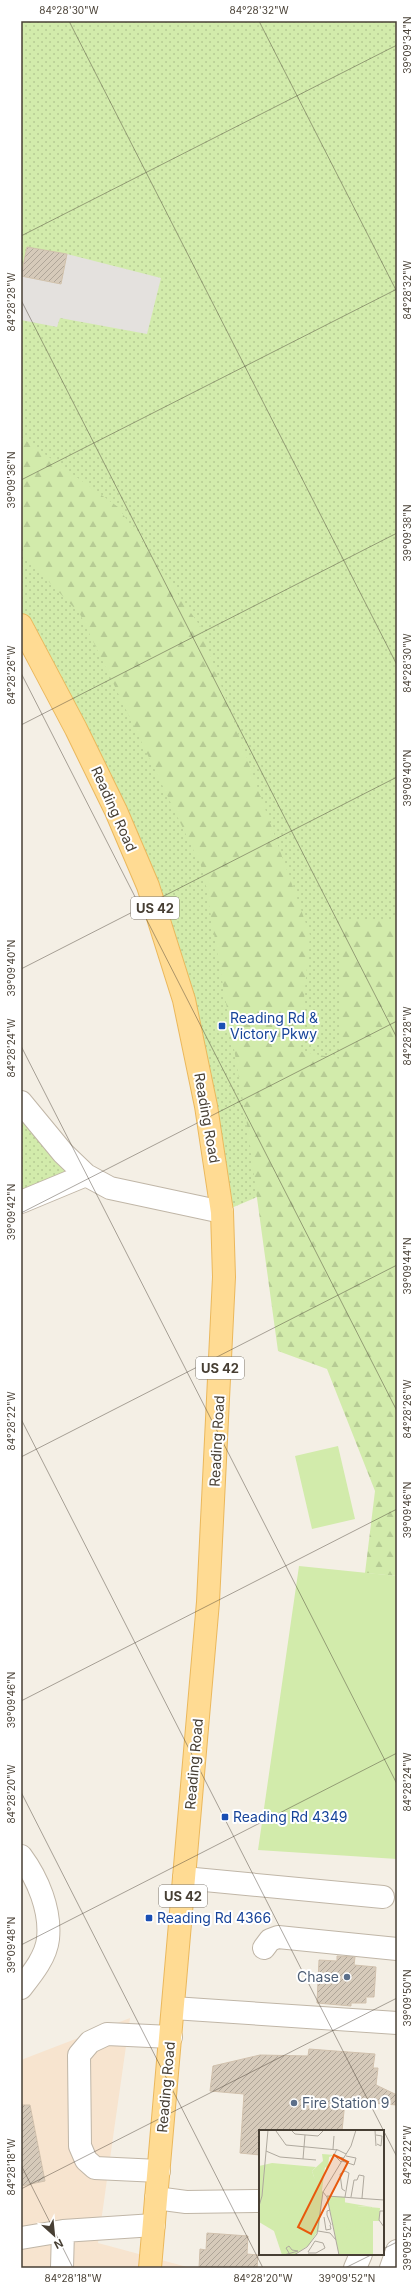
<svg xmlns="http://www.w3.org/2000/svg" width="418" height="2289" font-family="Inter,sans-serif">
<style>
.commercial{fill:#f7e4cf}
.grass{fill:url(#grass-dots)}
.forest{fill:url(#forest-firs)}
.garden{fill:#d2ebab}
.parking{fill:#e4e1de}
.building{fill:url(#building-hatch);stroke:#d1c1ad}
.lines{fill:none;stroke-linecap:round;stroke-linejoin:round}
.minor-casing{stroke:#c0b6a7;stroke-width:24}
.major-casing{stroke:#ebb85c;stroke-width:24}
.minor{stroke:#fff;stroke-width:22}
.major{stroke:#ffdb93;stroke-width:22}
.ticks{fill:none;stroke:#473f34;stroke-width:1;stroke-opacity:0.45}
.transit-dot{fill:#1a4fb4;stroke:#fff;stroke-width:1.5}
.service-dot{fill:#5c6f8a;stroke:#fff;stroke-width:1.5}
.labels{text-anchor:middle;stroke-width:4;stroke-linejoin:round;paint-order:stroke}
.shield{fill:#fff;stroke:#7e7971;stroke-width:1}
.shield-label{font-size:13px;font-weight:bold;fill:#473f34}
.street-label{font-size:14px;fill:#473f34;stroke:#fff}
.transit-label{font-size:14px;fill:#164399;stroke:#fff;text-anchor:start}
.service-label{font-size:14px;fill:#4e5e75;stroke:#fff;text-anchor:end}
.inset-road{fill:none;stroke:#afa99e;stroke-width:1}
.view{fill:#e8590c;fill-opacity:0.15;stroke:#e8590c;stroke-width:2}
.inset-edge{fill:none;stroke:#473f34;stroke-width:2}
.neatline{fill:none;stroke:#473f34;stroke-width:1.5}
.ticks-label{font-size:10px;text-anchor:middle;fill:#473f34}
</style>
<defs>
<pattern id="grass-dots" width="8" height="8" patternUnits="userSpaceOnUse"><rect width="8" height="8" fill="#d2ebab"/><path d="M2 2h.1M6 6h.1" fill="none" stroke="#b6cb94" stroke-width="1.8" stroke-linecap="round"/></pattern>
<pattern id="forest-firs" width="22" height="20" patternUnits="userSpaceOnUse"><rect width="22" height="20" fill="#d2ebab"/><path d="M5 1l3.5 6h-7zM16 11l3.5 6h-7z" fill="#b6cb94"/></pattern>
<pattern id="building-hatch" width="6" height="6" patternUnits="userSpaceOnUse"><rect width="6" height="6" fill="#d6caba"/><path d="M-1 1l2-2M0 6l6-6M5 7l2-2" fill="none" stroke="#afa598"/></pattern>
</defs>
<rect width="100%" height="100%" fill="#f4efe5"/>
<!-- commercial -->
<path class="commercial" d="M130,2018L98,2243L191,2268H21V2060Z"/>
<!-- grass -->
<path class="grass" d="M21,21H397V1237L351,1157L222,1212L167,944L21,625Z
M21,1102L86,1175L21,1202Z"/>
<!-- forest -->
<path class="forest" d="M21,437L118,507L200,626L310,935L299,1051L340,1059L339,921H397V1576L365,1573L375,1491L327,1369L278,1351L246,1118L203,870L80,614L26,558L21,540Z"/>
<!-- garden -->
<path class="garden" d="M338,1446L355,1519L312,1529L295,1456Z
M299,1566L397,1576V1859L258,1850Z"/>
<!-- parking -->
<path class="parking" d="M67,254L161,278L147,334L60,318L57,327L21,320V276L61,284Z"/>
<!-- building -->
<path class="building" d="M27,247L67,254L61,284L21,276Z
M337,1956L355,1957L354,1965L376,1967L374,1997H366V2003H351V2006L317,2003L319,1960L337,1961Z
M309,2049L375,2054L373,2068H378L376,2085L397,2095V2105L345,2101L342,2131H260V2155L240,2153L244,2094L210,2091L213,2066L260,2055L308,2056Z
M21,2105H30L45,2181L21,2186Z
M207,2233L248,2236L247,2254L258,2255L257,2268H199L200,2249L206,2250Z"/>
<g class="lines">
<defs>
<path id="minor" d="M21,1102L63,1153L86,1175L110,1188L222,1212
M21,1202L86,1175
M21,1856C38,1879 51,1910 48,1939C46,1957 32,1974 21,1988
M184,1878L383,1897
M264,1948L270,1940L278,1937L397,1949
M173,2008L397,2023
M159,2171L95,2168L86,2160L80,2146L79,2055L90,2042L107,2034L171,2037
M156,2198L186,2202L260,2201
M21,2238L63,2231L154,2225
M62,2268L63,2231
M355,2268L361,2254
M391,2268L397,2251"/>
<path id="major" d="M21,625L76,729L116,811L148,886L184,1000L206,1106L222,1212L224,1277L208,1602L150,2268"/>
</defs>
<!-- minor casing -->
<use href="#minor" class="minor-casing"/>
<!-- major casing -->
<use href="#major" class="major-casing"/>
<!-- minor -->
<use href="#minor" class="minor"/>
<!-- major -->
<use href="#major" class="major"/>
</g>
<!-- ticks -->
<path class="ticks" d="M69,21L397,665M259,21L397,292M21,236L397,45M21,300L397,1038M21,480L397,289M21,673L397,1411M21,725L397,533M21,969L397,777M21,1046L397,1784M21,1213L397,1021M21,1419L397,2157M21,1457L397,1265M21,1701L397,1509M21,1792L263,2268M21,1945L397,1753M21,2165L73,2268M21,2189L397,1998M383,2249L397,2242M345,2268L373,2254"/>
<!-- markers -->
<g class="transit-dot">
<rect x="218" y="1022" width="8" height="8" rx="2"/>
<rect x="221" y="1813" width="8" height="8" rx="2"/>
<rect x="145" y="1914" width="8" height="8" rx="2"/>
</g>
<g class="service-dot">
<circle cx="347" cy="1977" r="4"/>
<circle cx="294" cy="2103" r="4"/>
</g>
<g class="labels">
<!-- shield labels -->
<g class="shield">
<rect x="131" y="897" width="48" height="22" rx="3"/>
<rect x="196" y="1357" width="48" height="22" rx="3"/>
<rect x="159" y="1885" width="48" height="22" rx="3"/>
</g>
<g class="shield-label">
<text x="155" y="913">US 42</text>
<text x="220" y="1373">US 42</text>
<text x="183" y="1901">US 42</text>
</g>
<!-- street labels -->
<g class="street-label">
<text transform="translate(114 809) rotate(66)" y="5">Reading Road</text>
<text transform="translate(207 1118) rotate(80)" y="5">Reading Road</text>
<text transform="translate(217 1441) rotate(-87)" y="5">Reading Road</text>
<text transform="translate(194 1764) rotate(-85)" y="5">Reading Road</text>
<text transform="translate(166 2087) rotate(-85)" y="5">Reading Road</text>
</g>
<!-- transit labels -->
<g class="transit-label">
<text x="230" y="1023">Reading Rd &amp;<tspan x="230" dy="16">Victory Pkwy</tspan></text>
<text x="233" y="1822">Reading Rd 4349</text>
<text x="157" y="1923">Reading Rd 4366</text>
</g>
<!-- service labels -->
<g class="service-label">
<text x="339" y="1982">Chase</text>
<text x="302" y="2108" text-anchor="start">Fire Station 9</text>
</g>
</g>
<!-- overview -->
<g transform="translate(259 2130)">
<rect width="125" height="125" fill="#f4efe5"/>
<path d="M13,33L57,37L53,41L55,47L64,62L60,99L50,115L35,125H23L15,101L0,92V36ZM68,66L86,67V75L121,78L120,91H114V125H80Z" fill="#d2ebab"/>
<path d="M63,24L76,25L70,27L69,39L66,37L59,91L56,81L59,66L56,70L53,68L56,50L53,41L64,31ZM71,67L79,102L83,99L87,88L88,98L83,110L87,125H81ZM84,72L113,77V80L112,77L99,76V90L106,100L101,102L109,103L106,124L104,107L98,103L94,106L88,99L95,101L97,96Z" fill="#d2ebab"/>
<path d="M74,75H84L85,88L77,90ZM98 84a7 7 0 1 1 14 0a7 7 0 1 1-14 0Z" fill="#d2ebab"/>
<path class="inset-road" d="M32,0L36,4L59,6L65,0M116,0L117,16M17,1L27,15L79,20L87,24M117,5L123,6L122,16L118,14M74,19L75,6M7,21L21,27L57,30M44,29L46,5M83,31L95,35L97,28L87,26M82,32L77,27L85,28M71,33L78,19M64,62L68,67L80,125M68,66L125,70M86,67L90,43L86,41L81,44L83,59L86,61M92,67L95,50H98L100,45L105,46L103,68M0,76L3,66L9,0M71,80L68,81V85L72,95M125,81H121L120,90L125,97M65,87L67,100L72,99L71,95M59,101L71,103L77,110M49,122L56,111M30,123L27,118L30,116L33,120L39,121M49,123H57L66,118L64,113L56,111M25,125L39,121M35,125L48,117L58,104L64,62L92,16L97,0"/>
<path class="view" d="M75,25L89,32L52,104L39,97Z"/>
<rect width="125" height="125" class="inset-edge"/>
</g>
<!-- border -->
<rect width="418" height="2289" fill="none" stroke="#ffffff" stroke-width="44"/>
<!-- north arrow -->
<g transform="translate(54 2235) rotate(153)" stroke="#ffffff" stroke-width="3" paint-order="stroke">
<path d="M0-3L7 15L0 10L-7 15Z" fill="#473f34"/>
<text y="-6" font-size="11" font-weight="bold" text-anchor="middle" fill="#473f34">N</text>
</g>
<rect x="22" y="22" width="374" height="2245" class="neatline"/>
<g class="ticks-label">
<text x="69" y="14">84°28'30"W</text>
<text x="259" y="14">84°28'32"W</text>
<text transform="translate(407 45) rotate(-90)" y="4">39°09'34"N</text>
<text transform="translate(407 290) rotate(-90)" y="4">84°28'32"W</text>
<text transform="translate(11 302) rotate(-90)" y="4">84°28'28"W</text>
<text transform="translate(11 480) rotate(-90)" y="4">39°09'36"N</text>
<text transform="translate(407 533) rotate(-90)" y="4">39°09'38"N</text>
<text transform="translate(407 663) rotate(-90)" y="4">84°28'30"W</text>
<text transform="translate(11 675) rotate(-90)" y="4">84°28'26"W</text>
<text transform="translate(407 778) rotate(-90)" y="4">39°09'40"N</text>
<text transform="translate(11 968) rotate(-90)" y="4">39°09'40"N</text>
<text transform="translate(407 1036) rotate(-90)" y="4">84°28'28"W</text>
<text transform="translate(11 1048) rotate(-90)" y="4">84°28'24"W</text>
<text transform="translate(11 1212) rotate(-90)" y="4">39°09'42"N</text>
<text transform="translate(407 1266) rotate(-90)" y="4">39°09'44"N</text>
<text transform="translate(407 1409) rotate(-90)" y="4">84°28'26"W</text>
<text transform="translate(11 1421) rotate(-90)" y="4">84°28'22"W</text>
<text transform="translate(407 1510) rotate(-90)" y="4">39°09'46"N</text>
<text transform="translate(11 1700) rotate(-90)" y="4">39°09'46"N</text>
<text transform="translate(407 1782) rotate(-90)" y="4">84°28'24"W</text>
<text transform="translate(11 1794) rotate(-90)" y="4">84°28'20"W</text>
<text transform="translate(11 1945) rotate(-90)" y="4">39°09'48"N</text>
<text transform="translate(407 1998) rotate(-90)" y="4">39°09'50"N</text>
<text transform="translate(407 2155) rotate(-90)" y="4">84°28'22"W</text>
<text transform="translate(11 2167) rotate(-90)" y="4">84°28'18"W</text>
<text transform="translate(407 2242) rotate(-90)" y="4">39°09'52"N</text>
<text x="73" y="2282">84°28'18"W</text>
<text x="263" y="2282">84°28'20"W</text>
<text x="347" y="2282">39°09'52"N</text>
</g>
</svg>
